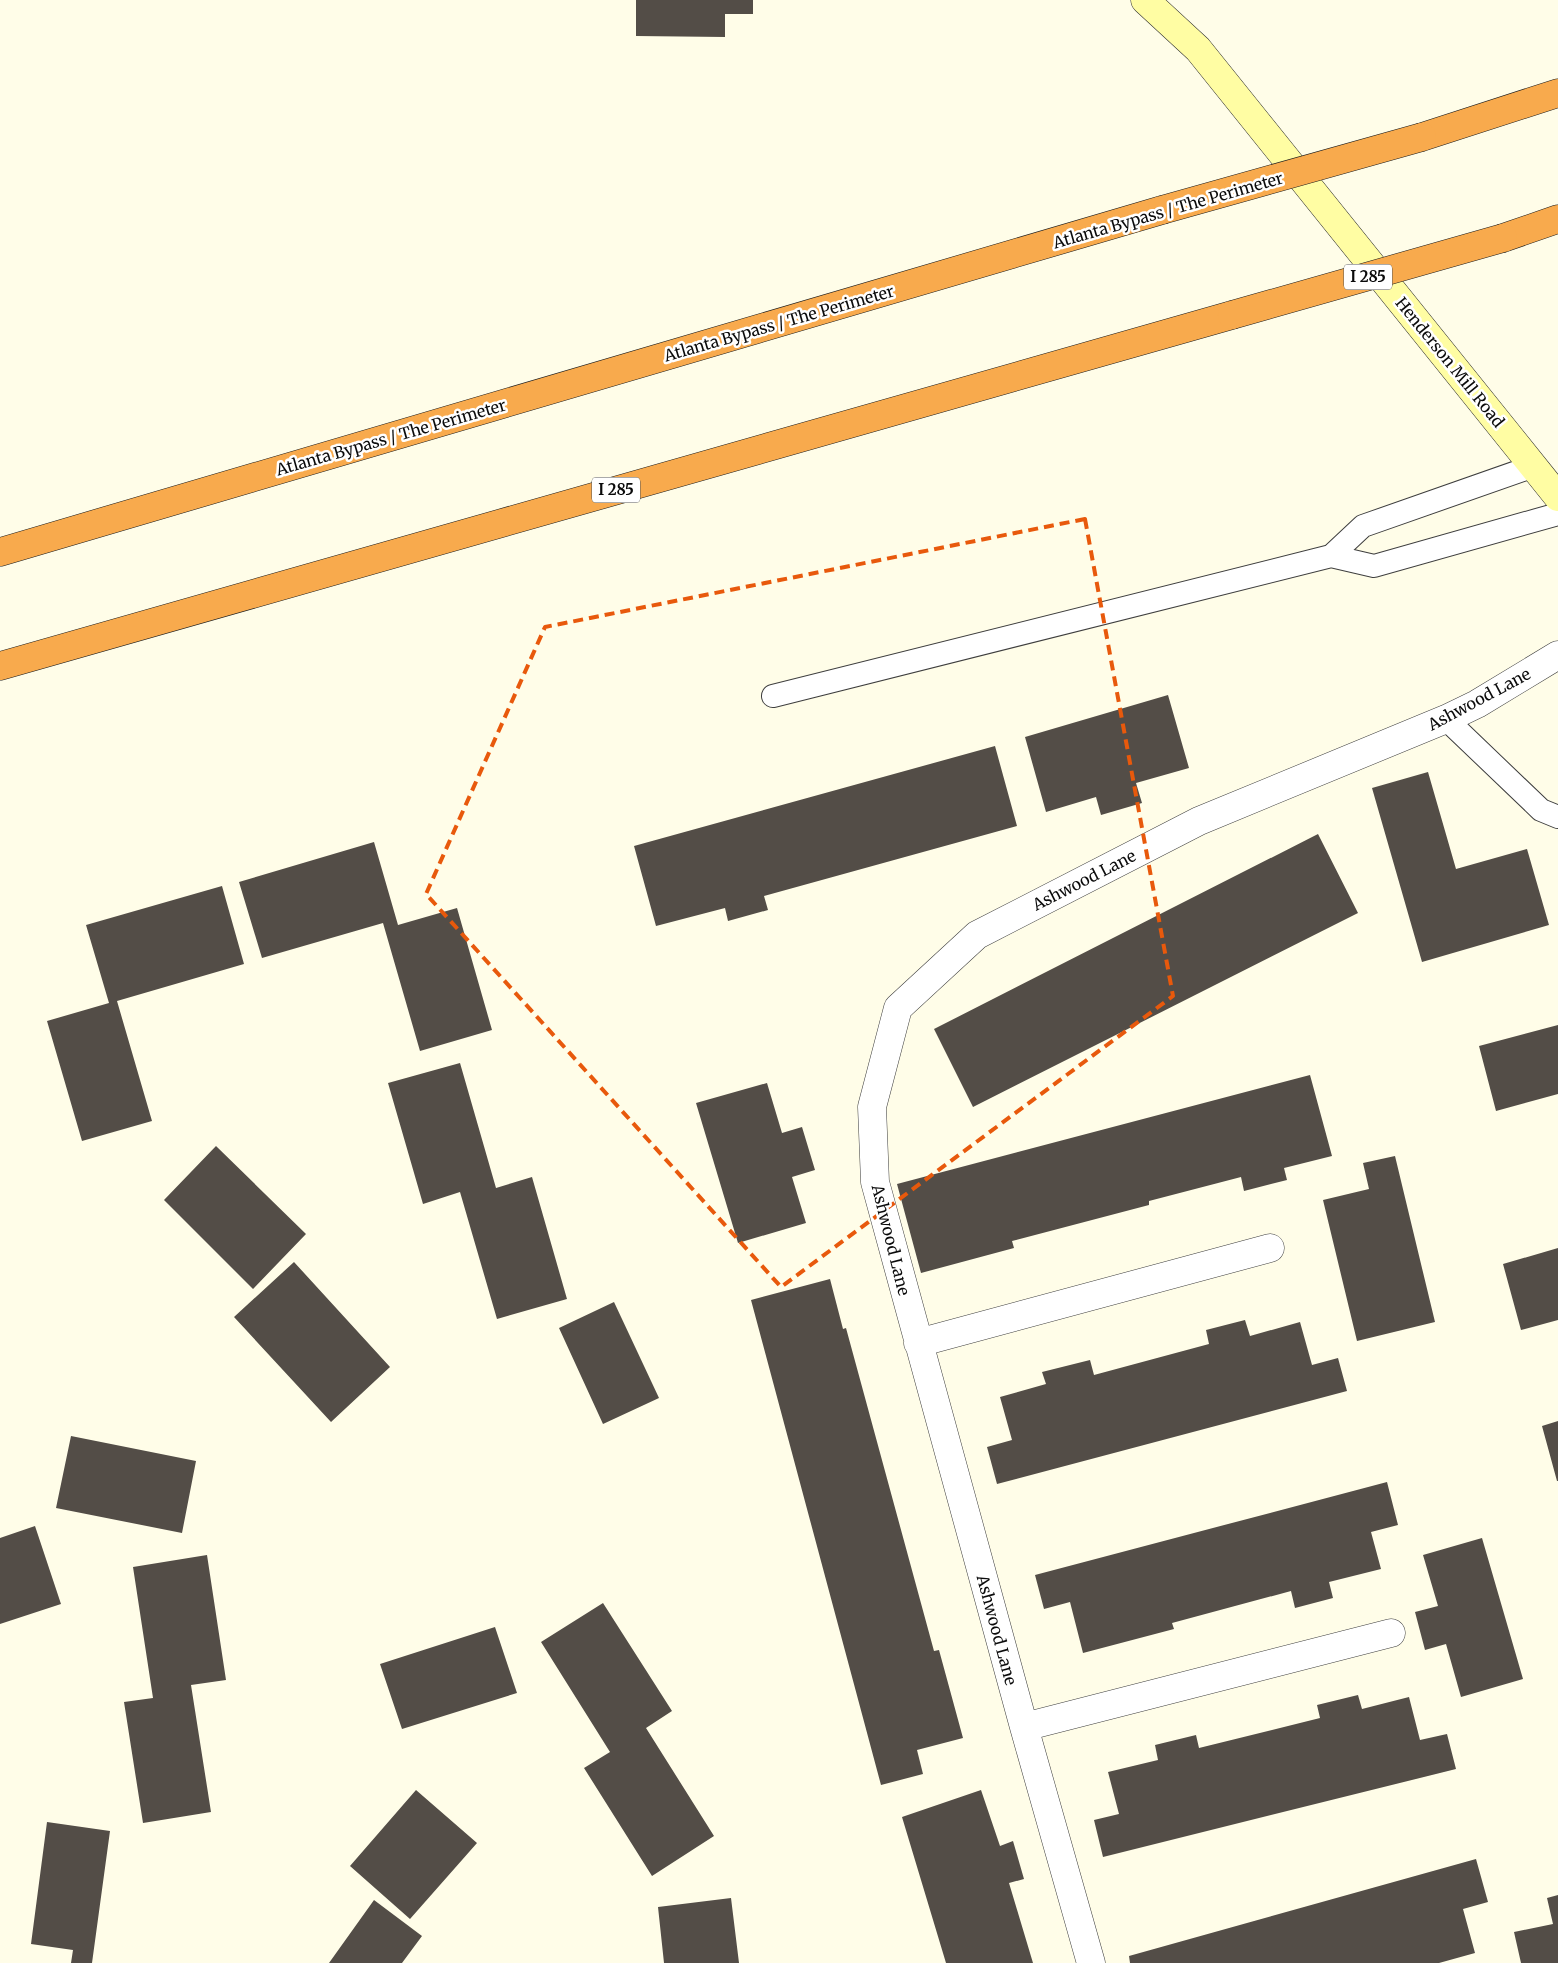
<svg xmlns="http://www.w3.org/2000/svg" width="1558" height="1963" font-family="Merriweather,serif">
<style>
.building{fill:#534d47}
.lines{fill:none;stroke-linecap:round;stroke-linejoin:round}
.lane-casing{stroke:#3e3e3e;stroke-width:24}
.street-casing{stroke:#3e3e3e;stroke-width:29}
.secondary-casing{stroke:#2d2d2d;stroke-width:29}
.highway-casing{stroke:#1c1c1c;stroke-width:29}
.lane{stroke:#fff;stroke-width:22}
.street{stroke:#fff;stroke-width:28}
.secondary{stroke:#fffda3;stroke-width:28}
.highway{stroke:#f8aa4d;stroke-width:28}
.highway-bridge-casing{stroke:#1c1c1c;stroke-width:29;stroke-linecap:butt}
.highway-bridge{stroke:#f8aa4d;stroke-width:28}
.marked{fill:none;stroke:#e8590c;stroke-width:4;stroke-dasharray:10 6;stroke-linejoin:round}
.labels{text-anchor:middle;stroke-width:5;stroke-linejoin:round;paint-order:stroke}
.shield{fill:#fff;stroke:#545454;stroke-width:1}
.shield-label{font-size:15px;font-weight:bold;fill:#0b0b0b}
.street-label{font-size:16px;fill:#0b0b0b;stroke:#fff}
</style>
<rect width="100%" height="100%" fill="#fffde8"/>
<!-- building -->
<path class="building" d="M636,0H753V14H725V37L636,36Z
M1168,695L1189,768L1136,783L1142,803L1101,815L1096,797L1046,812L1025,737Z
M995,746L1017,826L764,896L768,910L728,921L725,908L656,926L634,846Z
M1428,772L1456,869L1527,849L1549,925L1422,962L1372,788Z
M1318,834L1358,913L973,1107L934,1029Z
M374,842L398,925L457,908L492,1030L420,1051L383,923L262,958L239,882Z
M222,886L244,964L117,1001L152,1121L82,1141L47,1021L109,1003L86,925Z
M1558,1025V1094L1496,1111L1479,1046Z
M460,1063L496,1188L532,1177L567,1299L497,1319L460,1192L423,1204L388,1083Z
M1310,1075L1332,1156L1284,1168L1287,1180L1244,1191L1241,1177L1149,1201V1205L1012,1241L1014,1248L921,1273L897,1184Z
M767,1083L782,1133L802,1127L815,1170L792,1177L806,1223L738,1243L696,1103Z
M216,1146L306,1234L253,1289L164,1200Z
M1395,1156L1435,1322L1357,1341L1323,1200L1369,1189L1363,1163Z
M1558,1248V1320L1521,1330L1503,1264Z
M294,1262L390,1367L331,1422L234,1317Z
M830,1279L843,1329L846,1328L934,1651L939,1650L963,1738L917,1750L923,1774L881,1785L751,1300Z
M614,1302L659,1398L603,1424L559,1328Z
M1245,1320L1250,1336L1300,1322L1312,1365L1338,1358L1347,1391L997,1484L987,1447L1012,1440L1000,1397L1046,1384L1042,1372L1090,1360L1094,1375L1209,1344L1206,1330Z
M1558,1421V1481H1557L1542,1426Z
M71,1436L196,1461L182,1533L56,1508Z
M1387,1482L1398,1525L1371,1532L1381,1569L1329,1582L1333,1598L1295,1608L1291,1591L1172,1623L1174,1629L1083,1653L1070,1602L1044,1609L1035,1575Z
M35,1526L61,1604L0,1624V1538Z
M1482,1538L1523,1679L1461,1697L1446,1644L1425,1650L1415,1612L1438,1606L1423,1555Z
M207,1555L226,1680L191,1685L211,1812L143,1823L124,1702L153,1698L133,1567Z
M603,1603L672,1711L646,1728L714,1836L652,1876L584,1768L610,1752L541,1642Z
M495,1627L517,1693L402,1729L380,1664Z
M1358,1695L1362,1709L1409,1697L1420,1740L1447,1734L1456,1769L1103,1857L1094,1820L1119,1814L1108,1772L1158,1760L1155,1745L1196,1735L1199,1748L1320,1718L1317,1705Z
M416,1790L477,1843L410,1919L350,1866Z
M981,1790L1000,1846L1013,1841L1024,1879L1009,1883L1033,1963H946L902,1817Z
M47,1822L110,1831L92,1963H71L73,1950L31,1944Z
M1476,1859L1488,1902L1463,1909L1475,1953L1439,1963H1130L1129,1956Z
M1558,1895V1963H1521L1514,1932L1553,1924L1547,1898Z
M731,1898L739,1963H664L658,1907Z
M374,1900L422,1936L402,1963H329Z"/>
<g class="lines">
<defs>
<path id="lane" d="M1331,556L1363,526L1534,466
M773,696L1331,556L1374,566L1558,514
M1446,719L1541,810L1558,817"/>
<path id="street" d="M918,1343L1270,1248
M1024,1727L1391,1633
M1091,1963L1024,1727L875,1182L872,1107L898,1008L977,935L1199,821L1446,719L1477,704L1558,655"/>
<path id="secondary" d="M1145,0L1198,49L1558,497"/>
<path id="highway" d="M1422,137L1558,93
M1503,238L1558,219
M0,552L1162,210
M0,666L1232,315"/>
</defs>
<!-- lane casing -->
<use href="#lane" class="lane-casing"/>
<!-- street casing -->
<use href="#street" class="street-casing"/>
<!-- secondary casing -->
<use href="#secondary" class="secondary-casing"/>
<!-- highway casing -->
<use href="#highway" class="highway-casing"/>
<!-- lane -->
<use href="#lane" class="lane"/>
<!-- street -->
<use href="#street" class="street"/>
<!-- secondary -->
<use href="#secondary" class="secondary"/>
<!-- highway -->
<use href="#highway" class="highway"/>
<defs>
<path id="highway-bridge" d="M1162,210L1422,137
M1232,315L1503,238"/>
</defs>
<!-- highway-bridge casing -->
<use href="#highway-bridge" class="highway-bridge-casing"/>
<!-- highway-bridge -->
<use href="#highway-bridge" class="highway-bridge"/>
</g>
<!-- marked area -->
<path class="marked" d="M1085,519L1173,996L781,1287L426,894L545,627Z"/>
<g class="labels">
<!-- shield labels -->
<g class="shield">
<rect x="1344" y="264.5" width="48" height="25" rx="4"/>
<rect x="592" y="477.5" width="48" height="25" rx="4"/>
</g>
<g class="shield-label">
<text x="1368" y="282">I 285</text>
<text x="616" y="495">I 285</text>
</g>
<!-- street labels -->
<g class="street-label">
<text transform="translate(1168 210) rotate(-16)" y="6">Atlanta Bypass / The Perimeter</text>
<text transform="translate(779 323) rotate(-16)" y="6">Atlanta Bypass / The Perimeter</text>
<text transform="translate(1450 362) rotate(51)" y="6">Henderson Mill Road</text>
<text transform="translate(391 437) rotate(-16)" y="6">Atlanta Bypass / The Perimeter</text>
<text transform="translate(1479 699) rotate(-28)" y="6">Ashwood Lane</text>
<text transform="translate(1084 880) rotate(-27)" y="6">Ashwood Lane</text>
<text transform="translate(891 1240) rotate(76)" y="6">Ashwood Lane</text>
<text transform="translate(997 1630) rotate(75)" y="6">Ashwood Lane</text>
</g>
</g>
</svg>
